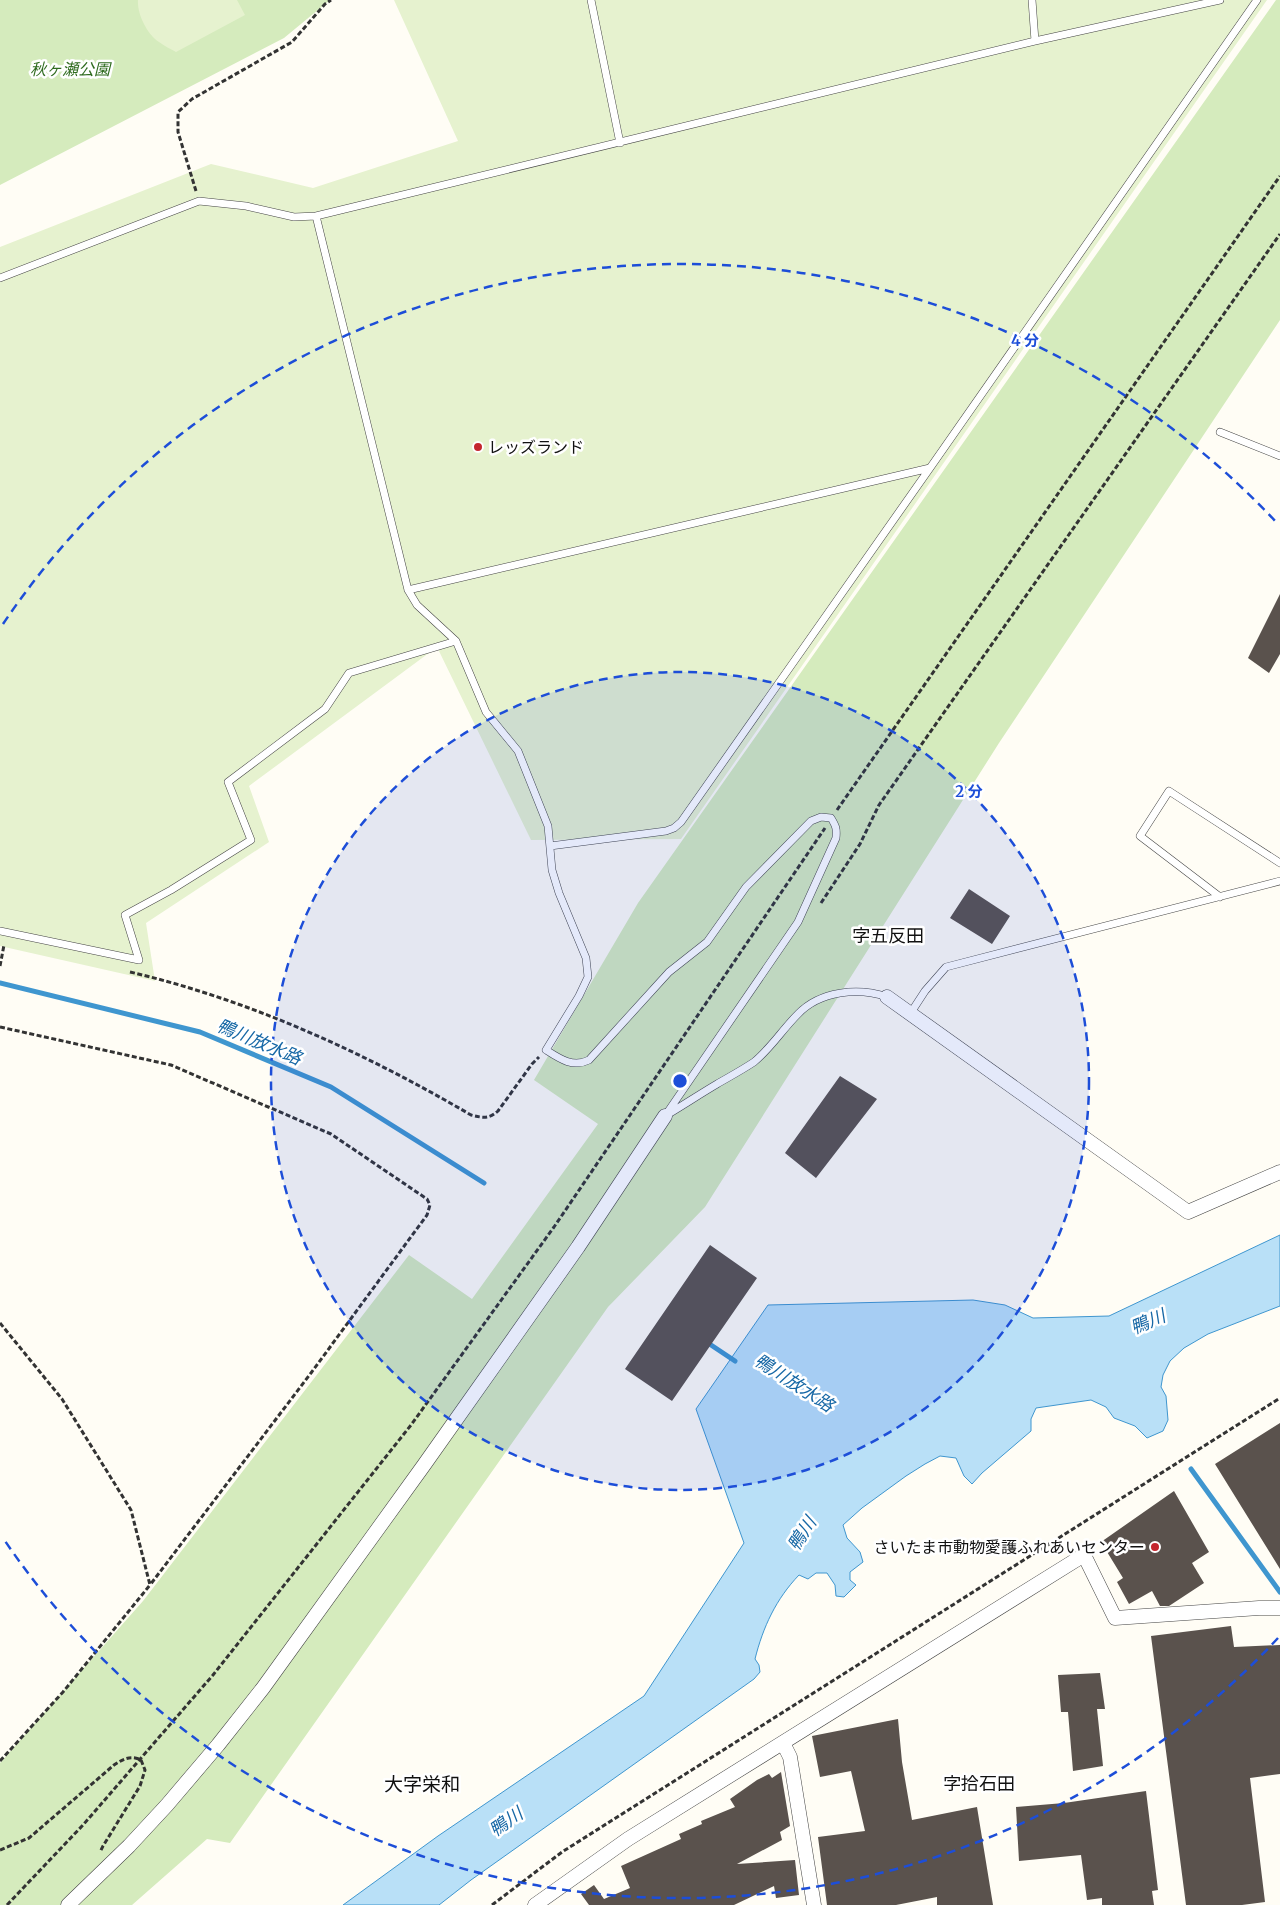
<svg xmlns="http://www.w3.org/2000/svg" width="1280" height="1905" font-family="Merriweather,'Noto Sans JP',serif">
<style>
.green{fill:#d5ebbd}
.pitch{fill:#e6f2cf}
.water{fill:#b9e0f7;stroke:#3f96cf}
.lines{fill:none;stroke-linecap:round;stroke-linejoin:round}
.stream{stroke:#3f96cf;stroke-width:5}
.building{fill:#5a524d}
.service-casing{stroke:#444;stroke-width:8}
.minor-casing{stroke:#444;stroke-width:15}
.path{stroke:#333;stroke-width:3;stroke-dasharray:5 2.5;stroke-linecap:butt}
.service{stroke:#fff;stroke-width:7}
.minor{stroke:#fff;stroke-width:14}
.ring{fill:none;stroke:#1d4ed8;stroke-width:2.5;stroke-dasharray:9 6}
.poi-dot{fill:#c4262e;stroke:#fff;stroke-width:2}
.labels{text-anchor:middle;stroke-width:5;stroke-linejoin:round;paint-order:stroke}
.park-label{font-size:16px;font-style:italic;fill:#2f6b1f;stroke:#fff}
.poi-label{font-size:16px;fill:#111;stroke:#fff;text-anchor:start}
.neighbourhood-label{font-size:18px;fill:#111;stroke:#fff}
.water-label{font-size:18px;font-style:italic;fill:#1768a6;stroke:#fff}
.quarter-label{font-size:19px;fill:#111;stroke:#fff}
.centre{fill:#1d4ed8;stroke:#fff;stroke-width:2.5}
.ring-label{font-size:15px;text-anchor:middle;font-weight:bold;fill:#1d4ed8;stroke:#fff;stroke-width:5;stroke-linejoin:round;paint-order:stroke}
</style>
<rect width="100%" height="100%" fill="#fffdf5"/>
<!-- green -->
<path class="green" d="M0,0H330L284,38L0,185Z
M1276,0H1280V320L999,743L705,1207L608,1307L230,1843L207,1839L132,1905H0V1763L143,1601L409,1255L472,1299L598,1124L534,1080L638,903Z"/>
<!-- pitch -->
<path class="pitch" d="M138,0H237L245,15L176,52C171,49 164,46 159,42C147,34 137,14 138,0Z
M394,0H1267L681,839L531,840L437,647L249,786L269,842L146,923L155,981L0,946V247L211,164L313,188L458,141Z"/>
<!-- water -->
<path class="water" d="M1280,1235V1306L1208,1334L1184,1348L1170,1361L1163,1375L1161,1387L1166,1396L1168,1420L1163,1431L1147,1438L1135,1426L1114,1418L1106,1407L1091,1400L1036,1408L1031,1419V1431L982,1473L972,1484L964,1476L956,1458L940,1456L925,1464L906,1476L862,1508L843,1525L847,1538L860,1552L863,1562L850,1572V1580L856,1585L844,1597L836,1596L835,1585L827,1573H816L808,1579L799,1575C776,1599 763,1627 755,1659L759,1665L760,1672L754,1679L471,1880L439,1905H343L438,1836L644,1696L744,1543L696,1409L768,1305L973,1300L1005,1305L1033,1318L1109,1316Z"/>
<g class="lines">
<!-- stream -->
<path class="stream" d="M0,983L200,1032L331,1087L484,1183
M711,1345L735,1361
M1191,1469L1280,1592"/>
</g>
<!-- building -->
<path class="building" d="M1280,594V654L1269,673L1248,658Z
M969,889L1010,916L992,944L950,918Z
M840,1076L877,1099L816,1178L785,1153Z
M710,1245L757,1278L672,1401L625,1369Z
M1280,1423V1569L1215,1464Z
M1174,1491L1209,1552L1192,1563L1204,1583L1169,1606H1160L1152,1591L1129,1604L1117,1582L1123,1578L1101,1542Z
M1231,1626L1234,1647L1280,1645V1774L1250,1778L1265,1902L1242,1905H1186L1151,1636Z
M1100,1673L1105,1709H1097L1103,1766L1073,1771L1068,1712H1061L1058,1675Z
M898,1719L902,1762L912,1820L977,1807L993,1905H937V1897L896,1905H827L818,1837L865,1831L851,1771L820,1777L812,1736Z
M781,1772L790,1826L780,1832L782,1840L737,1864L795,1860L799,1895L776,1898L774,1886L734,1905H589L581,1894L594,1885L604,1899L630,1888L621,1866L681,1839L679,1834L702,1824L701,1821L735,1807L730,1799L757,1780L769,1774L772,1778Z
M1146,1791L1158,1890L1152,1891L1154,1905H1102V1898L1087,1900L1081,1855L1019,1861L1016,1807L1064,1803Z"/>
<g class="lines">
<defs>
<path id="service" d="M591,0L620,143
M1032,0L1035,41
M1220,0L1035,41L316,216L408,590L930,468L1257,0
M0,278L199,201L246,206L294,217L316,216
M1220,432L1280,456
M408,590L417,605L456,641L486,712L518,751L548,826L552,870L559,893L586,958L588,977L579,996L546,1050C560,1059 573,1068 589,1060L669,972L707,942L746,887L811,821L821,817L831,818C836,826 837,829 836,838L798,922L665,1116C682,1106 700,1094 717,1084C729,1077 742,1070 754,1062C771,1048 782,1030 798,1014C820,991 858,987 887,997
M550,846L666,831L674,828L681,822L930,468
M1220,897L1140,836L1169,791L1280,863
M0,931L139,960L125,915L171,890L251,840L228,782L325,709L349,673L456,641
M910,1014L925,991L946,967L1280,881"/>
<path id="minor" d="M887,997L1188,1212L1280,1172
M783,1743L790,1757L814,1905
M68,1905L129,1846L167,1805L218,1745L263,1688L424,1465L578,1247L665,1116
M535,1905L628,1839L1084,1555L1115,1618L1259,1608H1280"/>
</defs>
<!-- service casing -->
<use href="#service" class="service-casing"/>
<!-- minor casing -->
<use href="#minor" class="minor-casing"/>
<!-- path -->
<path class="path" d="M196,191L178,132V112L192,99L292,42L325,4L331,0
M837,810L1280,176
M821,903L860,844L879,805L1280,234
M0,966L4,945
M130,972C250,1000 365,1053 471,1115C483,1118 489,1119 498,1111L532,1064L539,1057
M0,1027L171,1065L331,1134L427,1199L430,1205L427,1215L311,1373L150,1585
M0,1323L62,1399L131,1510L150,1585L63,1692L0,1761
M0,1850L29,1838L114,1765C123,1759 131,1755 141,1760L145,1770L140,1786L103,1846L100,1852
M7,1905L83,1825L213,1675L411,1425L554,1227L825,828
M492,1905L562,1852L1280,1398"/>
<!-- service -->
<use href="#service" class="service"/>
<!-- minor -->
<use href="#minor" class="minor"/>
</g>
<!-- distance rings -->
<circle cx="680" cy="1081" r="409" fill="#1d4ed8" fill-opacity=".12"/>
<g class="ring">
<circle cx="680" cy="1081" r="409"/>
<path d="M1278 1638A817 817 0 0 1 3 1538M3 624A817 817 0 0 1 1278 524"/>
</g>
<!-- markers -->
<g class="poi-dot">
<circle cx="478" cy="447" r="5"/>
<circle cx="1155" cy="1547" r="5"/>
</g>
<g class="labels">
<!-- park labels -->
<g class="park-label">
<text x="70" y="75">秋ヶ瀬公園</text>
</g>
<!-- poi labels -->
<g class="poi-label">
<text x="488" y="453">レッズランド</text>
<text x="1145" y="1553" text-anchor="end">さいたま市動物愛護ふれあいセンター</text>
</g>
<!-- neighbourhood labels -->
<g class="neighbourhood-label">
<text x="888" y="942">字五反田</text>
<text x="979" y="1790">字拾石田</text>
</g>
<!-- water labels -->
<g class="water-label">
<text transform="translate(259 1042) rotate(23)" y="6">鴨川放水路</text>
<text transform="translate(1148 1322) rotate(-23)" y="6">鴨川</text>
<text transform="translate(794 1383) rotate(33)" y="6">鴨川放水路</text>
<text transform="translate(802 1534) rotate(-57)" y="6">鴨川</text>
<text transform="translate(506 1822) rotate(-35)" y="6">鴨川</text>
</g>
<!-- quarter labels -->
<g class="quarter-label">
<text x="422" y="1791">大字栄和</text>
</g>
</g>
<circle cx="680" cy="1081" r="8" class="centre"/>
<g class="ring-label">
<text x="1025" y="346">4 分</text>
<text x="969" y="797">2 分</text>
</g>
</svg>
